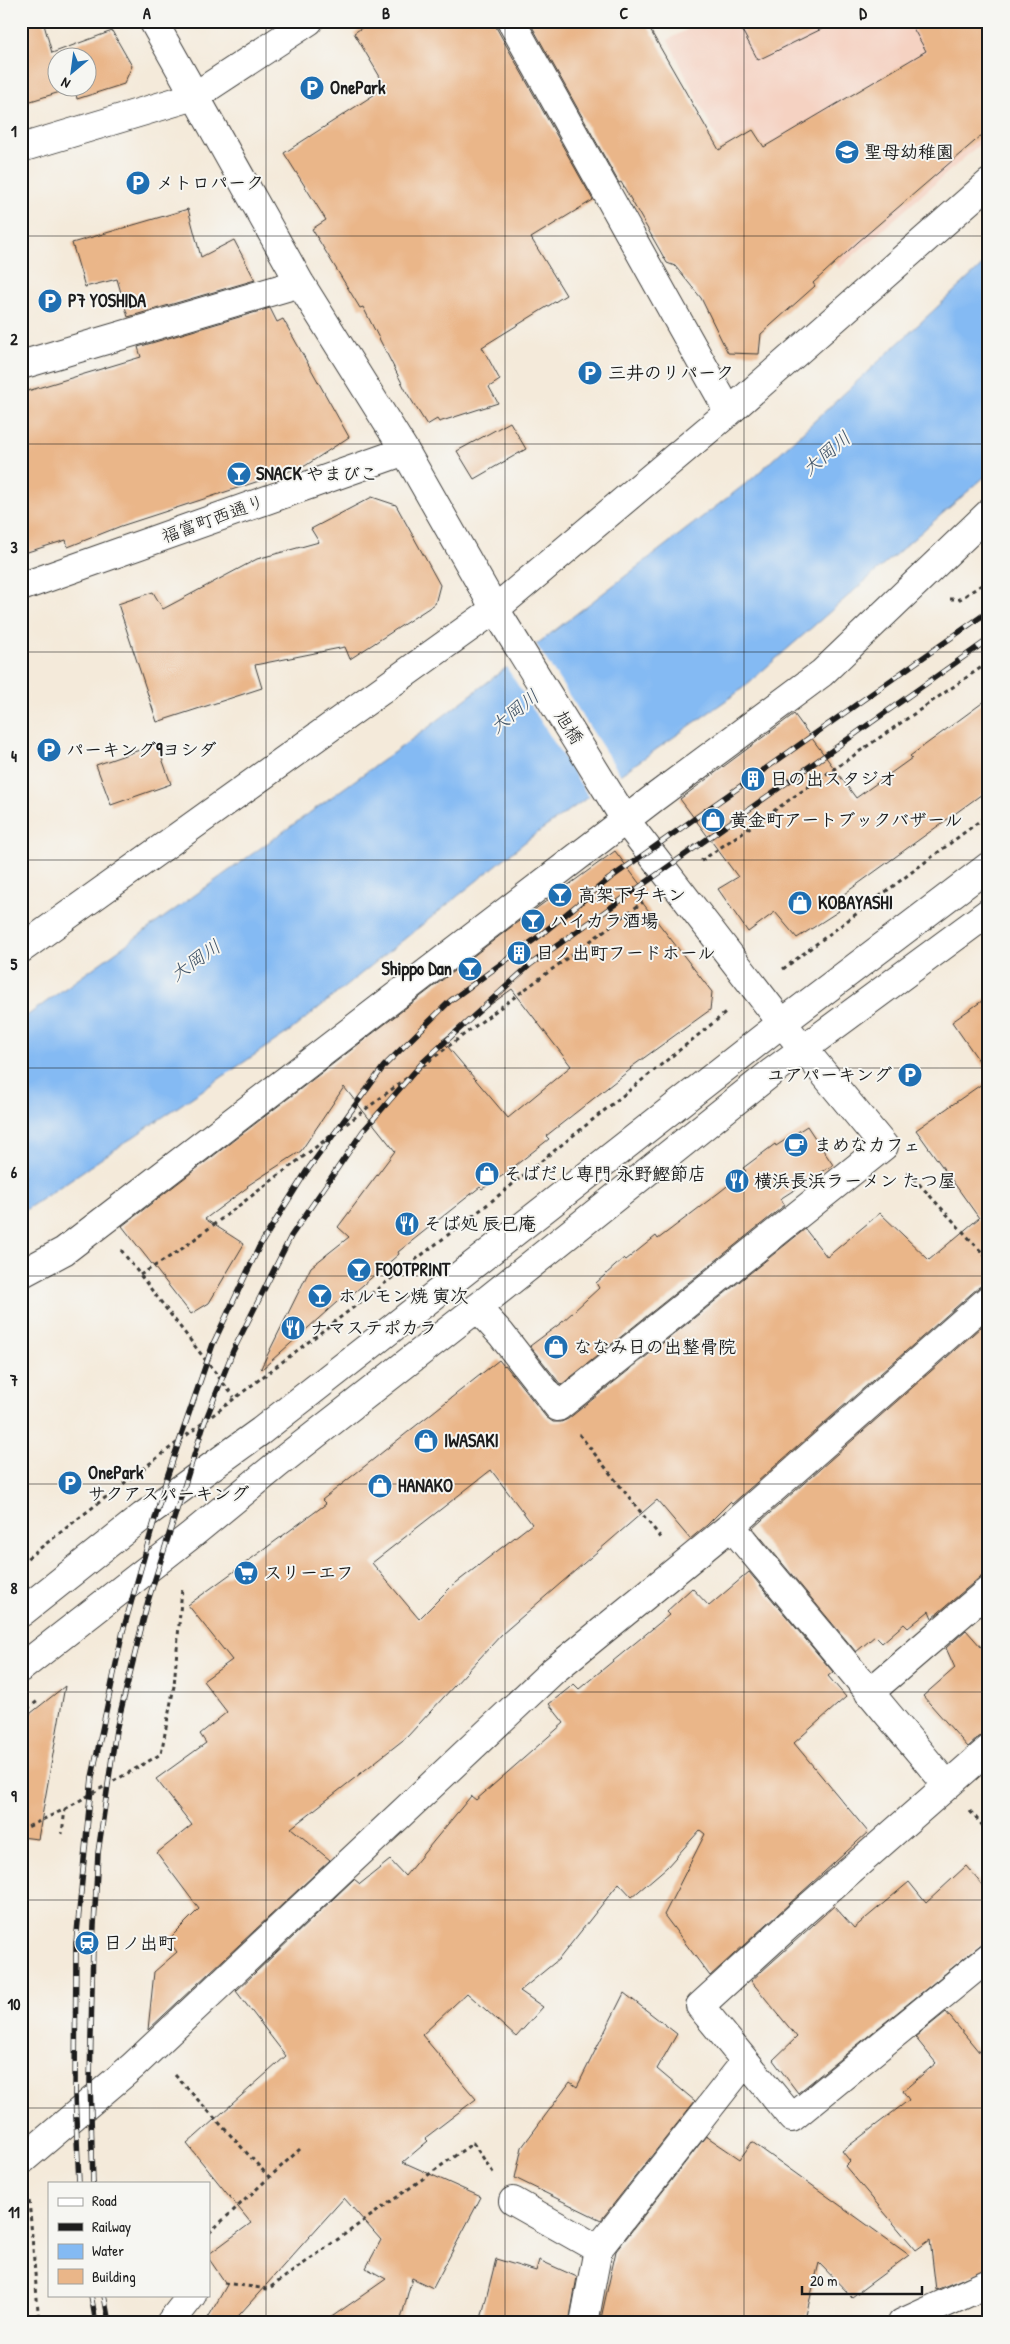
<svg xmlns="http://www.w3.org/2000/svg" width="1010" height="2344" font-family="'Patrick Hand','Klee One',sans-serif">
<style>
.built{fill:#f5d2c2}
.water{fill:#84baf3;stroke:#506b88}
.pier{fill:#f4eada}
.building{fill:#eab689;fill-rule:evenodd}
.lines{fill:none;stroke-linecap:round;stroke-linejoin:round}
.minor-casing{stroke:#3c3b38;stroke-width:30}
.major-casing{stroke:#3c3b38;stroke-width:30}
.path{stroke:#3c3b38;stroke-width:3;stroke-dasharray:4 4;stroke-linecap:butt}
.minor{stroke:#fff;stroke-width:28}
.major{stroke:#fff;stroke-width:28}
.rail-casing{stroke:#1c1c1c;stroke-width:5.5}
.rail{stroke:#f6f6f2;stroke-width:4;stroke-dasharray:11;stroke-linecap:butt}
.grid{fill:none;stroke:#1c1c1c;stroke-width:1;stroke-opacity:0.55}
.labels{text-anchor:middle;stroke-width:4;stroke-linejoin:round;paint-order:stroke}
.poi-label{font-size:18px;font-weight:bold;fill:#1c1c1c;stroke:#f6f6f2;text-anchor:start}
.street-label{font-size:18px;fill:#1c1c1c;stroke:#f6f6f2}
.water-label{font-size:19px;font-style:italic;fill:#405367;stroke:#f6f6f2}
.neatline{fill:none;stroke:#1c1c1c;stroke-width:2}
.grid-label{font-size:16px;text-anchor:middle;font-weight:bold;fill:#1c1c1c}
</style>
<rect width="100%" height="100%" fill="#f6f6f2"/>
<filter id="ink" filterUnits="userSpaceOnUse"><feTurbulence type="fractalNoise" baseFrequency=".02" numOctaves="2"/><feDisplacementMap in="SourceGraphic" scale="10" xChannelSelector="R" yChannelSelector="G"/><feConvolveMatrix kernelMatrix="1 2 1 2 8 2 1 2 1" color-interpolation-filters="sRGB"/></filter>
<filter id="wash" filterUnits="userSpaceOnUse"><feTurbulence type="fractalNoise" baseFrequency=".0096" numOctaves="4" result="noise"/><feDisplacementMap in="SourceGraphic" scale="20" xChannelSelector="R" yChannelSelector="G"/><feGaussianBlur stdDeviation="1.12" result="paint"/><feColorMatrix in="noise" values="0 0 0 0 0 0 0 0 0 0 0 0 0 0 0 0 0 1.4 0 .05"/><feComposite in="paint" operator="in"/></filter>
<g filter="url(#wash)">
<rect width="100%" height="100%" fill="#f4eada"/>
<!-- built -->
<path class="built" d="M702,21H989V136L839,268L758,169L736,177L668,40Z"/>
<!-- water -->
<path class="water" d="M989,259V473L738,692L530,838L290,1031L21,1213V1020L429,727L753,478Z"/>
<!-- pier -->
<path class="pier" d="M536,644L622,777L590,799L505,665Z"/>
<g id="blocks">
<!-- building -->
<path class="building" d="M21,21H43L52,53L112,31L132,66L124,84L77,99L75,88H88V58H58V88H73L21,104Z
M372,21H495L497,29L593,200L531,238L566,295L482,347L500,380L489,387L498,403L439,422L437,419L427,425L407,393L363,307L360,308L312,229L326,220L284,153L386,87L354,33Z
M529,21H645L719,150L753,130L764,147L926,51L909,21H989V129L858,242L813,283L815,286L761,334L759,354L728,353L701,298L675,266L667,263L621,182L619,183Z
M737,21H838L758,60Z
M188,209L201,257L234,240L255,280L128,317L117,279L85,287L72,243Z
M270,308L277,322L283,319L349,437L305,466L121,526L68,547L66,540L21,554V393L141,357L138,347Z
M510,422L526,449L474,479L457,451Z
M372,497L396,505L440,585L435,604L350,659L345,647L255,665L262,688L157,722L118,604L153,592L163,609L257,559L319,542L311,529Z
M989,698V789L833,902L839,911L797,938L775,912L748,932L718,889L738,877L680,799L794,714L856,798L912,758L910,756Z
M157,744L171,784L111,805L96,765Z
M615,851L645,891L638,897L712,992L710,1010L630,1068L631,1069L546,1136L549,1139L516,1165L517,1166L482,1189L480,1187L398,1252L399,1254L349,1297L346,1294L262,1369L261,1368L311,1267L349,1237L338,1227L395,1151L344,1087L301,1151L247,1186L248,1187L205,1219L244,1244L209,1303L191,1314L122,1226L515,924ZM512,989L571,1066L508,1118L442,1040Z
M989,996V1075L952,1022Z
M989,1079V1284L979,1287L732,1504L730,1502L707,1525L690,1539L657,1500L502,1634L407,1737L291,1828L330,1860L148,2030L154,1972L177,1952L168,1940L199,1909L157,1853L192,1825L156,1779L206,1743L200,1734L227,1712L203,1681L232,1660L188,1605L326,1504L322,1500L499,1360L504,1366L505,1365L546,1417L553,1422H561L568,1419L805,1229L827,1257L880,1213L929,1260L979,1218L916,1130ZM491,1470L532,1524L452,1586L419,1619L372,1563Z
M807,1126L833,1165L780,1199L785,1205L561,1385L530,1346L561,1323L599,1288L596,1283L624,1258L626,1260L656,1236L658,1239L721,1191L746,1171L743,1168L775,1144L776,1146Z
M989,1320V1573L979,1578L932,1618L929,1611L908,1628L904,1624L882,1643L875,1636L856,1652L753,1528Z
M749,1572L833,1672L828,1676L846,1697L794,1743L868,1832L710,1976L664,1915L705,1834L700,1830L667,1867L632,1897L619,1883L559,1959L520,1991L543,2007L516,2037L467,1993L422,2035L476,2099L425,2138L428,2141L403,2162L481,2197L433,2288L412,2278L400,2323H323L386,2279L366,2268L381,2240L344,2198L232,2323H205L227,2285L209,2259V2254L251,2223L187,2144L286,2056L236,1991L354,1879L360,1884L390,1860L405,1876L471,1796L476,1800L564,1723L549,1704L574,1684L579,1689L669,1615L666,1612L692,1588L709,1606Z
M966,1630L989,1656V1734L979,1737L968,1747L923,1696L955,1668L946,1648Z
M65,1686L38,1839L21,1837V1721Z
M966,1866L989,1893V1938L798,2093L773,2060L797,2037L751,1981L834,1906L854,1928L909,1882L926,1903Z
M624,1993L677,2034L657,2069L695,2101L601,2220L515,2178L522,2147L570,2082L577,2087Z
M946,2012L989,2064V2268L936,2290L930,2240L916,2250L845,2166L850,2161L842,2151L909,2100L903,2091L936,2063L915,2037Z
M706,2136L740,2159L752,2142L909,2255L852,2297L819,2263L804,2323H600L616,2251Z
M496,2259L536,2271L539,2260L577,2277L569,2323H480Z"/>
</g>
</g>
<g filter="url(#ink)">
<use href="#blocks" fill-opacity="0" stroke="#3c3b38" stroke-width="1"/>
<g class="lines">
<defs>
<path id="minor" d="M153,21L300,283L405,451L495,609L626,821L782,1023L884,1146L558,1407L501,1334L477,1308
M511,21L729,412
M21,148L195,96L309,21
M21,365L300,283
M21,587L405,451
M21,949L495,609L729,412L989,183
M21,1274L64,1251L654,798L822,673L989,513
M731,1526L947,1785
M869,1693L989,1590
M989,1749L803,1912L700,2006L792,2118L989,1957
M21,2161L133,2066L553,1671L731,1526L989,1299
M513,2201L598,2249L584,2323
M598,2249L745,2062
M170,2323L192,2295
M902,2323L989,2283"/>
<path id="major" d="M21,1613L143,1516L261,1431L782,1023L989,866
M21,1668L190,1536L279,1463L477,1308L772,1072L989,912"/>
</defs>
<!-- minor casing -->
<use href="#minor" class="minor-casing"/>
<!-- major casing -->
<use href="#major" class="major-casing"/>
<!-- path -->
<path class="path" d="M950,599H960L989,580
M701,861L989,662
M783,969L989,814
M908,1172L989,1260
M121,1250L234,1397
M140,1275L179,1251L466,1033L643,902
M579,1434L662,1539
M123,1484L483,1208L728,1011
M21,1563L110,1494
M21,1714L39,1700
M65,1809L161,1754L174,1686L182,1588
M970,1811L989,1833
M21,1830L65,1809L62,1834
M175,2075L269,2177
M26,2194L29,2199L39,2323
M209,2233L300,2149
M224,2283L268,2289L473,2143L494,2174"/>
<!-- minor -->
<use href="#minor" class="minor"/>
<!-- major -->
<use href="#major" class="major"/>
<defs>
<path id="rail" d="M79,2183L75,2095L76,1943L92,1777L123,1631L166,1480L213,1344L259,1247L306,1172L384,1066L450,1001L538,937L609,879L989,611
M93,2183L90,2081L93,1944L98,1853L116,1730L148,1601L204,1424L233,1351L291,1236L363,1131L423,1062L531,964L989,639
M91,2295L96,2323
M104,2295L109,2323"/>
</defs>
<!-- rail casing -->
<use href="#rail" class="rail-casing"/>
<!-- rail -->
<use href="#rail" class="rail"/>
</g>
</g>
<!-- grid -->
<path class="grid" d="M266,21V2323M505,21V2323M744,21V2323M21,236H989M21,444H989M21,652H989M21,860H989M21,1068H989M21,1276H989M21,1484H989M21,1692H989M21,1900H989M21,2108H989"/>
<!-- icons -->
<defs>
<symbol id="parking-disc" viewBox="-11 -11 22 22"><circle r="9.5" fill="#1f6fb2" stroke="#f6f6f2"/><path d="M-3.5-5.5H1a3.5 3.5 0 0 1 0 7H-1V5.5H-3.5ZM-1-3.4V-.6H.8a1.4 1.4 0 0 0 0-2.8Z" fill="#fff"/></symbol>
<symbol id="school-disc" viewBox="-11 -11 22 22"><circle r="9.5" fill="#1f6fb2" stroke="#f6f6f2"/><path d="M0-5L7-2L0 1L-7-2ZM-4 1L0 2.5L4 1V4Q0 6-4 4Z" fill="#fff"/></symbol>
<symbol id="bar-disc" viewBox="-11 -11 22 22"><circle r="9.5" fill="#1f6fb2" stroke="#f6f6f2"/><path d="M-6-5H6L.8 .8V4.5H3.5V6h-7V4.5H-.8V.8Z" fill="#fff"/></symbol>
<symbol id="building-disc" viewBox="-11 -11 22 22"><circle r="9.5" fill="#1f6fb2" stroke="#f6f6f2"/><path d="M-4-6H4V6H1V3H-1V6H-4ZM-2.5-4.3h1.7v1.8h-1.7ZM.8-4.3h1.7v1.8H.8ZM-2.5-1h1.7V.8h-1.7ZM.8-1h1.7V.8H.8Z" fill="#fff"/></symbol>
<symbol id="shop-disc" viewBox="-11 -11 22 22"><circle r="9.5" fill="#1f6fb2" stroke="#f6f6f2"/><path d="M-5-2.5h2.3a2.7 3.5 0 0 1 5.4 0H5L5.5 6h-11ZM-1.5-2.5h3a1.5 2.3 0 0 0-3 0Z" fill="#fff"/></symbol>
<symbol id="cafe-disc" viewBox="-11 -11 22 22"><circle r="9.5" fill="#1f6fb2" stroke="#f6f6f2"/><path d="M-5.5-4.5H6V0H3Q3 3.5 0 3.5H-2.5Q-5.5 3.5-5.5 0ZM3-3.2v2h1.7v-2ZM-6 4.5H4V6H-6Z" fill="#fff"/></symbol>
<symbol id="restaurant-disc" viewBox="-11 -11 22 22"><circle r="9.5" fill="#1f6fb2" stroke="#f6f6f2"/><path d="M-5-6h1v4h1v-4h1v4h1v-4h1v5L-1.5 .5V6h-2V.5L-5-1ZM5-6V6H3V1.5H1.5Q1.5-4 5-6Z" fill="#fff"/></symbol>
<symbol id="supermarket-disc" viewBox="-11 -11 22 22"><circle r="9.5" fill="#1f6fb2" stroke="#f6f6f2"/><path d="M-6-5.5h2.5l.6 2H6L4.5 2H-2.5L-4.4-4H-6ZM-1.5 3.2a1.3 1.3 0 1 0 .1 0ZM3 3.2a1.3 1.3 0 1 0 .1 0Z" fill="#fff"/></symbol>
<symbol id="station-disc" viewBox="-11 -11 22 22"><circle r="9.5" fill="#1f6fb2" stroke="#f6f6f2"/><path d="M-3-6H3Q5-6 5-4V2Q5 4 3 4L4.5 6H3L1.5 4h-3L-3 6H-4.5L-3 4Q-5 4-5 2V-4Q-5-6-3-6ZM-3.5-4v3h7v-3ZM-3.5 1v1.5H-2V1ZM2 1v1.5H3.5V1Z" fill="#fff"/></symbol>
</defs>
<g fill-rule="evenodd">
<use href="#parking-disc" x="298" y="74" width="28" height="28"/>
<use href="#school-disc" x="833" y="138" width="28" height="28"/>
<use href="#parking-disc" x="124" y="169" width="28" height="28"/>
<use href="#parking-disc" x="36" y="287" width="28" height="28"/>
<use href="#parking-disc" x="576" y="359" width="28" height="28"/>
<use href="#bar-disc" x="225" y="460" width="28" height="28"/>
<use href="#parking-disc" x="35" y="736" width="28" height="28"/>
<use href="#building-disc" x="739" y="765" width="28" height="28"/>
<use href="#shop-disc" x="699" y="806" width="28" height="28"/>
<use href="#bar-disc" x="546" y="881" width="28" height="28"/>
<use href="#shop-disc" x="786" y="889" width="28" height="28"/>
<use href="#bar-disc" x="519" y="907" width="28" height="28"/>
<use href="#building-disc" x="505" y="939" width="28" height="28"/>
<use href="#bar-disc" x="456" y="955" width="28" height="28"/>
<use href="#parking-disc" x="896" y="1061" width="28" height="28"/>
<use href="#cafe-disc" x="782" y="1131" width="28" height="28"/>
<use href="#shop-disc" x="473" y="1160" width="28" height="28"/>
<use href="#restaurant-disc" x="723" y="1167" width="28" height="28"/>
<use href="#restaurant-disc" x="393" y="1210" width="28" height="28"/>
<use href="#bar-disc" x="345" y="1256" width="28" height="28"/>
<use href="#bar-disc" x="306" y="1282" width="28" height="28"/>
<use href="#restaurant-disc" x="279" y="1314" width="28" height="28"/>
<use href="#shop-disc" x="542" y="1333" width="28" height="28"/>
<use href="#shop-disc" x="412" y="1427" width="28" height="28"/>
<use href="#parking-disc" x="56" y="1469" width="28" height="28"/>
<use href="#shop-disc" x="366" y="1472" width="28" height="28"/>
<use href="#supermarket-disc" x="232" y="1559" width="28" height="28"/>
<use href="#station-disc" x="73" y="1929" width="28" height="28"/>
</g>
<g class="labels">
<!-- poi labels -->
<g class="poi-label">
<text x="330" y="94">OnePark</text>
<text x="864" y="158">聖母幼稚園</text>
<text x="156" y="189">メトロパーク</text>
<text x="68" y="307">P7 YOSHIDA</text>
<text x="608" y="379">三井のリパーク</text>
<text x="256" y="480">SNACK やまびこ</text>
<text x="66" y="756">パーキング9ヨシダ</text>
<text x="770" y="785">日の出スタジオ</text>
<text x="730" y="826">黄金町アートブックバザール</text>
<text x="578" y="901">高架下チキン</text>
<text x="818" y="909">KOBAYASHI</text>
<text x="550" y="927">ハイカラ酒場</text>
<text x="536" y="959">日ノ出町フードホール</text>
<text x="452" y="975" text-anchor="end">Shippo Dan</text>
<text x="892" y="1081" text-anchor="end">ユアパーキング</text>
<text x="814" y="1151">まめなカフェ</text>
<text x="504" y="1180">そばだし専門 永野鰹節店</text>
<text x="754" y="1187">横浜長浜ラーメン たつ屋</text>
<text x="424" y="1230">そば処 辰巳庵</text>
<text x="376" y="1276">FOOTPRINT</text>
<text x="338" y="1302">ホルモン焼 寅次</text>
<text x="310" y="1334">ナマステポカラ</text>
<text x="574" y="1353">ななみ日の出整骨院</text>
<text x="444" y="1447">IWASAKI</text>
<text x="88" y="1479">OnePark<tspan x="88" dy="21">サクアスパーキング</tspan></text>
<text x="398" y="1492">HANAKO</text>
<text x="264" y="1579">スリーエフ</text>
<text x="104" y="1949">日ノ出町</text>
</g>
<!-- street labels -->
<g class="street-label">
<text transform="translate(213 519) rotate(-20)" y="6">福富町西通り</text>
<text transform="translate(569 727) rotate(58)" y="6">旭橋</text>
</g>
<!-- water labels -->
<g class="water-label">
<text transform="translate(826 453) rotate(-40)" y="7">大岡川</text>
<text transform="translate(514 711) rotate(-39)" y="7">大岡川</text>
<text transform="translate(195 960) rotate(-35)" y="7">大岡川</text>
</g>
</g>
<!-- margin -->
<rect width="1010" height="2344" fill="none" stroke="#f6f6f2" stroke-width="55"/>
<!-- legend -->
<rect x="48" y="2182" width="162" height="115" fill="#f6f6f2" stroke="#9f9f9c"/>
<rect x="58" y="2198" width="25" height="8" fill="#ffffff" stroke="#9f9f9c"/>
<text x="92" y="2206" font-size="15" fill="#1c1c1c">Road</text>
<rect x="58" y="2223" width="25" height="8" fill="#1c1c1c" stroke="#9f9f9c"/>
<text x="92" y="2232" font-size="15" fill="#1c1c1c">Railway</text>
<rect x="58" y="2244" width="25" height="15" fill="#84baf3" stroke="#9f9f9c"/>
<text x="92" y="2256" font-size="15" fill="#1c1c1c">Water</text>
<rect x="58" y="2269" width="25" height="15" fill="#eab689" stroke="#9f9f9c"/>
<text x="92" y="2282" font-size="15" fill="#1c1c1c">Building</text>
<!-- north arrow -->
<g transform="translate(72 72) rotate(209)"><circle r="24" fill="#f6f6f2" stroke="#9f9f9c"/>
<path d="M0-4L9 19L0 12L-9 19Z" fill="#1f6fb2"/>
<text y="-8" font-size="14" font-weight="bold" text-anchor="middle" fill="#1c1c1c">N</text>
</g>
<!-- scale -->
<path d="M802 2286v8h120v-8" fill="none" stroke="#1c1c1c" stroke-width="2.5"/>
<text x="810" y="2286" font-size="15" fill="#1c1c1c" stroke="#f6f6f2" stroke-width="4" paint-order="stroke">20 m</text>
<rect x="28" y="28" width="954" height="2288" class="neatline"/>
<g class="grid-label">
<text x="147" y="19">A</text>
<text x="386" y="19">B</text>
<text x="624" y="19">C</text>
<text x="863" y="19">D</text>
<text x="14" y="137">1</text>
<text x="14" y="345">2</text>
<text x="14" y="553">3</text>
<text x="14" y="762">4</text>
<text x="14" y="970">5</text>
<text x="14" y="1178">6</text>
<text x="14" y="1386">7</text>
<text x="14" y="1594">8</text>
<text x="14" y="1802">9</text>
<text x="14" y="2010">10</text>
<text x="14" y="2218">11</text>
</g>
</svg>
